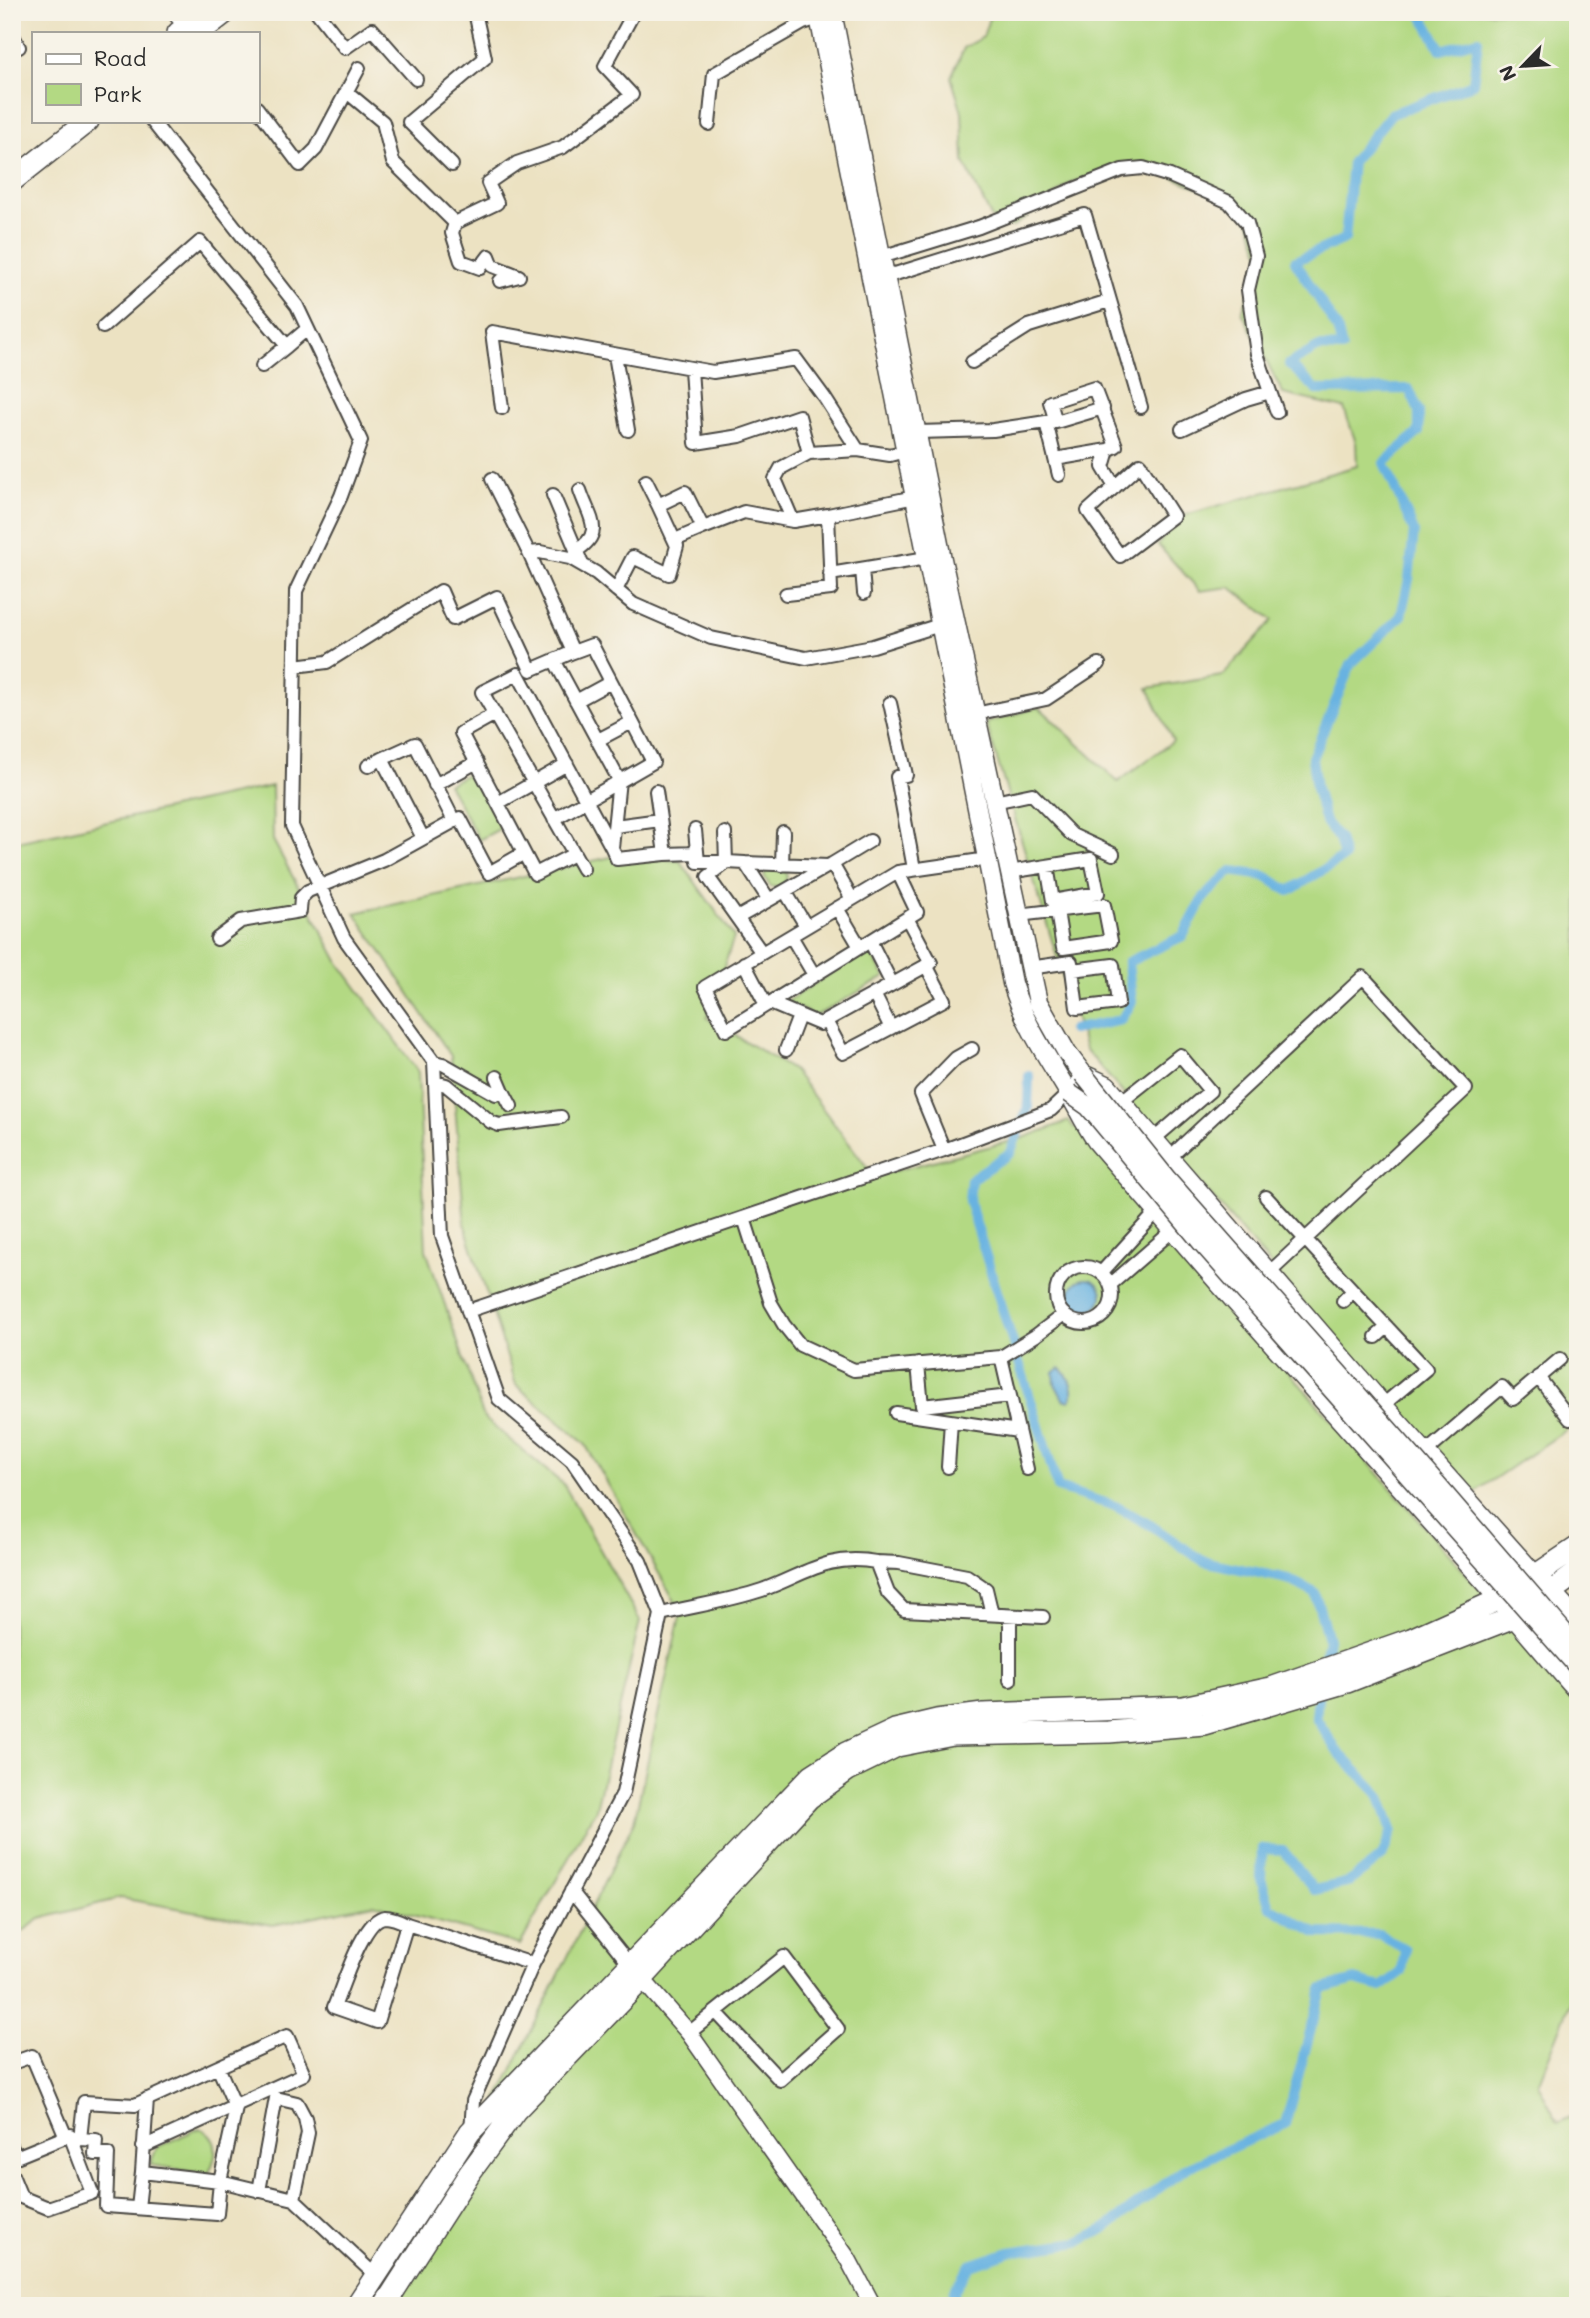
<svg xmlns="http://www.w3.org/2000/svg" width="1590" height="2318" font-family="Mali,sans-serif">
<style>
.green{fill:#b3d983;stroke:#6f8257;stroke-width:2}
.water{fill:#68b2e1;stroke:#4a6e86;stroke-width:2}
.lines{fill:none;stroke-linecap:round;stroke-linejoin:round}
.canal{stroke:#68b2e1;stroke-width:10}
.minor-casing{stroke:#484642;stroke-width:16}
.tertiary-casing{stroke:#484642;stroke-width:19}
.secondary-casing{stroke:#484642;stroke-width:21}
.primary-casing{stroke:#484642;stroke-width:24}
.trunk-casing{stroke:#484642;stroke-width:24}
.minor{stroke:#fff;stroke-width:12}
.tertiary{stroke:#fff;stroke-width:16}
.secondary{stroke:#fff;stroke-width:18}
.primary{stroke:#fff;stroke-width:21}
.trunk{stroke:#fff;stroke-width:21}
.secondary-bridge-casing{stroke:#484642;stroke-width:21;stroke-linecap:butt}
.secondary-bridge{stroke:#fff;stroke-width:18}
</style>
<rect width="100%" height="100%" fill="#f7f3e8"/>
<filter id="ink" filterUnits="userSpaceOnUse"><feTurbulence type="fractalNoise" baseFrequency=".0143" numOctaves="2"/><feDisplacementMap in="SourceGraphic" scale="14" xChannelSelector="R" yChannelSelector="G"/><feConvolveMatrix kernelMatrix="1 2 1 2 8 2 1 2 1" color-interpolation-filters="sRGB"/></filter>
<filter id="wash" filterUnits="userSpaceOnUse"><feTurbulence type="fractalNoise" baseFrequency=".00686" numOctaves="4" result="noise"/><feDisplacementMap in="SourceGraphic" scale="28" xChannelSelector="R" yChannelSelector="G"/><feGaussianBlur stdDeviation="1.57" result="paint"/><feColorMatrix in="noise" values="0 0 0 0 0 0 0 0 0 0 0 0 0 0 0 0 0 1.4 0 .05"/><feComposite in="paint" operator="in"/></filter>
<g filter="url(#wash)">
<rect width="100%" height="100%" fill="#ece2c2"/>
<!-- green -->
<path class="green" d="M991,12H1578V1422L1469,1496L1085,1049L986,723L1039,707L1118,782L1173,741L1148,688L1222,676L1273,620L1230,587L1200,591L1158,545L1178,517L1357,466L1356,443L1344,408L1283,394L1242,312L1262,260L1245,207L1144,165L1072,182L1013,227L994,223L964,162L962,112L951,77L964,48L983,37Z
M473,771L503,827L479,840L448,784Z
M272,786L273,840L339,963L418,1072L426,1250L484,1418L564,1485L640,1621L596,1809L520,1945L374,1904L273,1925L120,1898L40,1919L12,1939V843Z
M620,855L680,861L734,937L707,1018L794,1071L874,1176L1023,1138L1069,1121L1074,1128L1081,1127L1168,1234L1578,1701V1984L1538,2084L1558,2123L1570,2117L1578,2132V2306H396L634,1822L681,1612L585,1444L516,1385L465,1226L451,1056L355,913Z
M766,869H785C789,877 786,884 778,888L770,886L764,876Z
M868,949L885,977L815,1016L786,1002Z
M200,2128C221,2137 217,2158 208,2174L150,2165L157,2147Z"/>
<!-- water -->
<path class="water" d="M1070 1295a16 16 0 1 1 32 0a16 16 0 1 1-32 0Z
M1060,1368C1069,1374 1076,1392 1070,1401L1063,1399L1055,1384L1054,1372Z"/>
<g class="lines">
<!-- canal -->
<path class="canal" d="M1072,1030L1121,1020L1132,1002L1128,962L1183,936L1204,897L1231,871L1265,876L1289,891L1344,857L1339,839L1325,822L1316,788L1312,758L1351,664L1401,616L1409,579L1414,531L1384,463L1419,432V411L1409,389L1317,390L1289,364L1319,347L1342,348L1337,328L1295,261L1345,239L1352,162L1391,114L1473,84L1478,40L1441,50L1420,12
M1029,1076L1028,1108L1010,1153L971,1179L969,1201L1058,1488L1115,1506L1152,1526L1203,1561L1288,1579L1315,1593L1328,1639L1322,1672
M959,2306L953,2292L970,2265L1009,2252L1078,2242L1106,2228L1186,2168L1285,2124L1322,1989L1355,1980L1381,1987L1402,1972L1405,1949L1379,1934L1316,1933L1270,1907L1261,1879L1262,1849L1283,1850L1314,1890L1347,1883L1382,1857L1392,1830L1379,1794L1337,1751L1316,1718L1319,1688"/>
</g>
</g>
<g filter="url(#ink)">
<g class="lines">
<defs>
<path id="minor" d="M317,12L345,48L372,29L416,79
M12,34L19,47L12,50
M347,92L383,122L393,162L455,223L497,203L488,183L517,163L563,147L632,95L605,66L634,12
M257,108L300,165L316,149L359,68
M152,121L297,306L361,441L341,496L296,591L292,826L344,938L434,1062L442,1236L499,1399L572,1461L640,1561L661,1614L623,1793L533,1964L473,2101L471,2131
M709,124L714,74L803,23L819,18
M452,165L409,122L485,58L475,12
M455,223L452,233L461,261L480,268L489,256L493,266L519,276L500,281
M891,254L979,227L1122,170L1143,168L1170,176L1229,202L1247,223L1256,256L1248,290L1257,354L1270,392L1246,399L1182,429
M886,272L895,274L1085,215L1141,407
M103,327L200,242L287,346L307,329
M615,355L628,430
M972,362L1029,326L1109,301
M262,366L287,346
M691,369L696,443L740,436L799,416L809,453L858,450
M1270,392L1277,412
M502,408L492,332L713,372L796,359L824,397L858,450L890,455L905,451
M1046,422H1056L1050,402L1094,388L1116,446L1108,450L1055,459
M1056,422L1103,408
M917,432L993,430L1046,422L1059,475
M1108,450L1103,467L1115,487
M1140,464L1173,516L1120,556L1088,511Z
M492,479L529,553L540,552L570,558L596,573L633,604L711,638L806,658L873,646L940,625
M646,481L658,505
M553,495L582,564
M828,515L915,497
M675,540L703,528
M576,551C606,532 589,518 580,490
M862,569L864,593
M830,574L927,558
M616,590L633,557L669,574L677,546L658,505L685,492L703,528L744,512L793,521
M786,594L831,589L828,515L793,521L775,479L781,468L809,453
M554,660L619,780L612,848L518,674L482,692L583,869
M295,666L327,662L441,591L453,619L497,597L531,670L573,652L529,553
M576,701L611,682
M890,703L906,775L897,777L914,869
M495,714L461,733L535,874L574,854
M975,714L1046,699L1099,664
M598,740L632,722
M368,766L382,759
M435,785L477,762
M994,802L1032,794L1072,835L1113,854
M498,803L567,764
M554,819L653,762L592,645L573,652
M615,826L660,820
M695,830L698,862H727
M725,833L726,862
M423,838L382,759L415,744L454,821
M612,848L617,859L665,854L656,791
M665,854L697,853
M745,863L727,862L708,877L762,953
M832,864L870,841
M782,865L783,832
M828,866L745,863L769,900L828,866L832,864L852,899
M898,872L917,912L726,1030L705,987L898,872L988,859
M1009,872L1091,859L1098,893L1053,901L1047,866
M785,891L806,926
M837,908L860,947
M1018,915L1104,905L1111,941L1063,948L1057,911
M737,918L769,900
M791,936L814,975
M217,939L241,921L300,911L301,898L308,891L384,860L460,818L489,873L519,856
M870,941L892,984
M744,963L766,1005
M1029,968L1071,962L1077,1008L1118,1003L1113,965L1072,970
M874,994L891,1028
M770,1003L820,1024L931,963L907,918
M826,1021L843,1053L944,1000L926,965
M786,1050L799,1016
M434,1062L443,1064L496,1094L503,1091L497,1077
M435,1082L446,1085L491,1122L499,1125L561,1117
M503,1091L511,1106
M1122,1101L1180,1055L1210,1091L1154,1139
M944,1150L921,1094L956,1058L972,1049
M1169,1158L1363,977L1466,1089L1269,1273
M1266,1197L1426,1369L1383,1405
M744,1218L771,1303L784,1325L800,1345L854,1370L1001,1357L1035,1336L1064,1314
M1056 1295a28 28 0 1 1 56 0a28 28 0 1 1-56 0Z
M1101,1273L1152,1217L1164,1208
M1110,1285L1178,1226
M1343,1301L1353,1291
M468,1311L944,1150L1051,1110L1069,1093L1083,1074
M1376,1337L1387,1327
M1001,1357L1027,1469
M918,1364L922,1406L1010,1396
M1538,1377L1570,1419
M896,1413L1018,1431
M1425,1453L1502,1387L1513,1399L1560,1359
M948,1467L951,1421
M661,1614C694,1606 729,1601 762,1590C804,1575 828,1553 876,1562
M992,1614L986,1589L967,1576L899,1563L876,1562L888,1593L904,1610L1043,1617
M1010,1680V1616
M571,1891L631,1966
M407,1924C401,1921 392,1917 385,1917C363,1918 342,1989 334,2007L377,2022L407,1924L533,1964
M689,2033L784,1957L838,2029L780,2080L716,2012
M12,2063L32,2056L66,2137
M147,2099L142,2172L220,2181L217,2214L106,2206L108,2154H95L96,2140L80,2139L84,2102L135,2105L218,2067L236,2108L220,2181L294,2199L376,2276
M143,2147L304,2074L287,2036L218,2067
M12,2148L16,2157L70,2135L92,2193L48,2208L21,2197L12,2175
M259,2191L276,2098L297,2103L305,2118L308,2133L294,2199
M138,2208L142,2172"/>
<path id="tertiary" d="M642,1979L689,2033L848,2259L873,2306"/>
<path id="secondary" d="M176,12L188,26
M818,12L1012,983C1024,1023 1046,1055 1067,1090C1077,1107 1085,1125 1097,1142L1221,1286L1500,1599
M832,12L942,559L1038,1002L1067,1053L1083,1074L1107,1085L1383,1405L1535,1575"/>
<path id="primary" d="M178,33L205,12
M199,33L226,12
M12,181L88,121
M356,2306L470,2132L812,1775L846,1753L895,1730L937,1720L983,1714L1183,1707L1271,1688L1411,1639L1500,1599
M384,2306L469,2174L515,2111L642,1979L809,1798L848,1770L897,1746L953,1735L1109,1732L1204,1724L1347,1682L1514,1617"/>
<path id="trunk" d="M1578,1547L1500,1599L1578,1690
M1542,1583L1578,1623
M1523,1612L1578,1572"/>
</defs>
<!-- minor casing -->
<use href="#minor" class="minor-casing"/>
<!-- tertiary casing -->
<use href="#tertiary" class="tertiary-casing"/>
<!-- secondary casing -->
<use href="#secondary" class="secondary-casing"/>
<!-- primary casing -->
<use href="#primary" class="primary-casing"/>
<!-- trunk casing -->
<use href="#trunk" class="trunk-casing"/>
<!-- minor -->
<use href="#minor" class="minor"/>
<!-- tertiary -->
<use href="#tertiary" class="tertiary"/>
<!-- secondary -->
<use href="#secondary" class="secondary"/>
<!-- primary -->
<use href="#primary" class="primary"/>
<!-- trunk -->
<use href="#trunk" class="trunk"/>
<defs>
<path id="secondary-bridge" d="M1083,1074L1167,1179L1417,1462L1574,1644
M1069,1093L1089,1107L1203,1244L1578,1667"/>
</defs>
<!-- secondary-bridge casing -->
<use href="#secondary-bridge" class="secondary-bridge-casing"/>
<!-- secondary-bridge -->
<use href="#secondary-bridge" class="secondary-bridge"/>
</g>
</g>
<!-- margin -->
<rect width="1590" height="2318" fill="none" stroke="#f7f3e8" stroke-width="42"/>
<!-- legend -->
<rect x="32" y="32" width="228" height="91" fill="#f7f3e8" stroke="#a5a39c" stroke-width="2"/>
<rect x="46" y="54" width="35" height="10" fill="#ffffff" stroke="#a5a39c" stroke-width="2"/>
<text x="94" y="66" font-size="21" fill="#2b2b2b">Road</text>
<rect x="46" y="84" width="35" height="21" fill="#b3d983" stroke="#a5a39c" stroke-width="2"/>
<text x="94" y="102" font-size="21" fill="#2b2b2b">Park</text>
<!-- north arrow -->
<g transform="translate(1523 66) rotate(245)" stroke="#f7f3e8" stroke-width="5" paint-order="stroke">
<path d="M0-5L12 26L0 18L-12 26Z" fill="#2b2b2b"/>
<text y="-10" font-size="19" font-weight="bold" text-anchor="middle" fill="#2b2b2b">N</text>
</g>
</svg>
